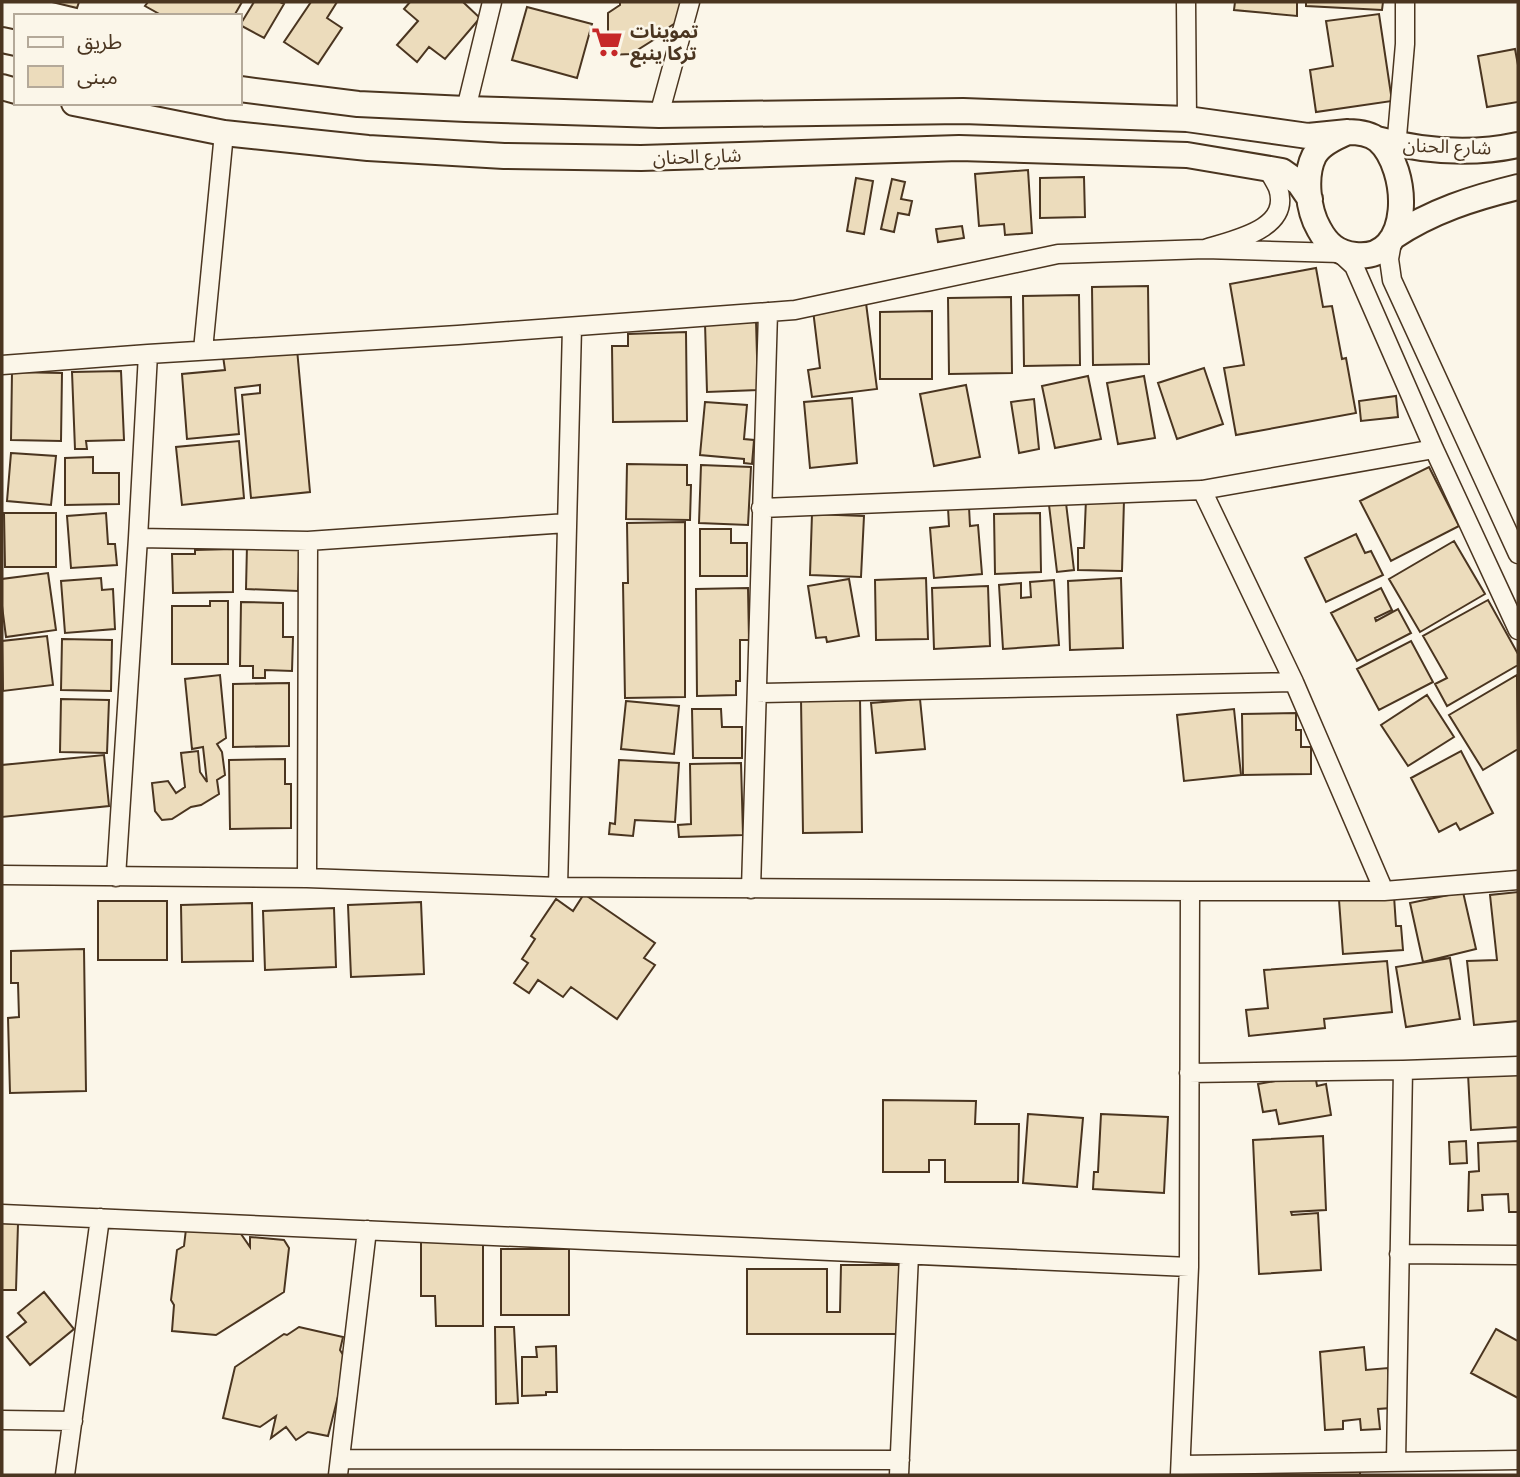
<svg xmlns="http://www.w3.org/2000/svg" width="1520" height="1477" font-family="'Noto Serif','Noto Sans Arabic',serif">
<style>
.building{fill:#ecdcbc;stroke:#4a3520;stroke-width:2}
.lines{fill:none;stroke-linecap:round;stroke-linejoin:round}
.street-casing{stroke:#4a3520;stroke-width:21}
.secondary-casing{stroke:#4a3520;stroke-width:28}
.street{stroke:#fbf6e9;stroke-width:18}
.secondary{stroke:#fbf6e9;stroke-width:24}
.labels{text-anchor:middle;stroke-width:5;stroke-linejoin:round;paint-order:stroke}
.poi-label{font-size:19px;font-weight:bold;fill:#4a3520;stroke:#fbf6e9;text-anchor:start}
.street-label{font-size:19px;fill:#4a3520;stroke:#fbf6e9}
</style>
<rect width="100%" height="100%" fill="#fbf6e9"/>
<!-- building -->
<path class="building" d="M52,2H79L77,8Z
M148,2H242L234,16H163L145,6Z
M254,2H280L284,4L264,38L240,25Z
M311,2H337L327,18L342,28L318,64L284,42Z
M410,2H463L480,18L445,59L429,47L417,62L397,45L418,21L404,9Z
M620,2H680V20L660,33V39H655L631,54L608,55V13L620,5Z
M1235,2H1297V16L1234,10Z
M1306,2H1383L1382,10L1306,6Z
M527,7L592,24L577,78L512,60Z
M1379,14L1392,101L1316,112L1310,70L1333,66L1326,21Z
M1515,49L1518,65V102L1487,107L1478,56Z
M1028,170L1032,233L1005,235L1004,224L979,226L975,174Z
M1084,177L1085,217L1040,218V178Z
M856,178L873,181L864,234L847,231Z
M892,179L905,182L901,199L912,201L909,215L898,213L894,232L881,229Z
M962,226L964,238L938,242L936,229Z
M1316,268L1323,307L1332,306L1342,359L1346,358L1356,413L1236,435L1224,368L1244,365L1230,284Z
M1148,286L1149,364L1093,365L1092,287Z
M1079,295L1080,365L1024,366L1023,296Z
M1011,297L1012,373L949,374L948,298Z
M866,303L877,389L812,397L808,370L820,368L813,310Z
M932,311V379H880V312Z
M756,321L758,390L707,392L705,323Z
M686,332L687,421L613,422L612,346H628V334Z
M297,349L310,492L251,498L242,395L260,393V385L235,388L239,434L187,439L182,374L225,370L223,356Z
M1204,368L1223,424L1177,439L1158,383Z
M121,371L124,440L86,441L87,449H75L72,372Z
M12,372L62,373L61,441L11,440Z
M1088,376L1101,439L1055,448L1042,386Z
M1144,376L1155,438L1118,444L1107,383Z
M966,385L980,457L934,466L920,394Z
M1396,396L1398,417L1361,421L1359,401Z
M852,398L857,463L810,468L804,402Z
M1034,399L1039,449L1019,453L1011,402Z
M705,402L747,405L744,439L754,440L752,464L744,463V459L700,455Z
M239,441L244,498L182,505L176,447Z
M11,453L56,456L51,505L7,501Z
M93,457V473H119V504L65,505V458Z
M627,464L687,465V485H691L690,520L626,519Z
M701,465L751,467L748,525L699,523Z
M1429,467L1459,526L1391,561L1360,501Z
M1086,499L1124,500L1122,571L1078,570V548H1084Z
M1066,503L1074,570L1057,572L1049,505Z
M969,507L970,526L978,525L982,574L934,578L930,528L949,526L948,508Z
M4,513H56V567H5Z
M106,513L108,544H115L117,565L71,568L67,516Z
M1040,513L1041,572L995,574L994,514Z
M812,514L864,516L861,577L810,575Z
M685,522V697L625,698L623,583H628L627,523Z
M700,529H731V543H747V576H700Z
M1356,534L1365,553L1371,551L1383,575L1326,602L1305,558Z
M1454,541L1485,594L1420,632L1389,579Z
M247,545L300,547L298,591L246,589Z
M233,549V592L173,593L172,554H195V550Z
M48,573L56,630L6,637L2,606V579Z
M101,578L102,590L113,589L115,629L65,633L61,581Z
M926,578L928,639L876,640L875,580Z
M1121,578L1123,648L1070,650L1068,581Z
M849,579L859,636L827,642L826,637L816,638L808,586Z
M1054,580L1059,645L1003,649L999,585L1021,583V598L1031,597L1030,582Z
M988,586L990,646L934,649L932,588Z
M748,588L749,640H740V681H736V695L697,696L696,589Z
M1381,588L1392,610L1375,618L1376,621L1398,609L1411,633L1357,661L1331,613Z
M1488,600L1518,654V665L1447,706L1435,684L1447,678L1423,636Z
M210,601H228V664H172V606H210Z
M241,602L283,603V637H293L292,671L265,670V678H253V666H240Z
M47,636L53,685L3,691L2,641Z
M62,639L112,640L111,691L61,690Z
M1411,641L1433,682L1379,710L1357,669Z
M220,675L226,738L217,744L222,752L225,775L217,780L219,794L201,805L191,807L172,819L162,820L155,811L152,783L168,781L176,793L185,787L181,753L198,751L200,772L207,782L203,747L192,749L185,679Z
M1517,675L1518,749L1483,770L1449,715Z
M289,683V746L233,747V684Z
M1427,695L1454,737L1408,766L1381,725Z
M860,698L862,832L803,833L801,699Z
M61,699L109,700L107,753L60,752Z
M920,699L925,749L876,753L871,703Z
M626,701L679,706L674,754L621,749Z
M692,709H721L722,727H742V758H693Z
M1234,709L1241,775L1184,781L1177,715Z
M1296,713V730H1301V747H1311V774L1243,775L1242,714Z
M1461,751L1493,813L1460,830L1456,823L1439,832L1411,778Z
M104,755L109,806L2,817V765Z
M285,759V784H291V828L230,829L229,760Z
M619,760L679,763L675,822L635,820L633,836L609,834L610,823L615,824Z
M741,763L743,835L679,837L678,825L691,824L690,764Z
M1463,892L1476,949L1423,962L1410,903Z
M1518,892V1021L1474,1025L1467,961L1497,960L1490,895Z
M584,894L655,943L644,958L655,965L617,1019L571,987L563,997L538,980L529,993L514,983L528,963L522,959L535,939L531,936L556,899L573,911Z
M1394,896L1396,926H1401L1403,950L1343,954L1339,900Z
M98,901H167V960H98Z
M421,902L424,974L351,977L348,905Z
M252,903L253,961L182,962L181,905Z
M334,908L336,967L265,970L263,911Z
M84,949L86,1091L10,1093L8,1018L19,1017L18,983H11V951Z
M1450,958L1460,1019L1406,1027L1396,967Z
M1387,961L1392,1012L1324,1019L1325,1028L1249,1036L1246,1010L1268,1008L1264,970Z
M1518,1073V1127L1471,1130L1468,1074Z
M1315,1074L1317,1086L1326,1084L1331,1115L1279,1124L1276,1110L1263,1112L1258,1084Z
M883,1100L976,1101L975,1124H1019L1018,1182H945V1160H929V1172H883Z
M1028,1114L1083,1118L1077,1187L1023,1183Z
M1101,1114L1168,1117L1164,1193L1093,1189L1094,1172H1098Z
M1323,1136L1326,1210L1291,1212L1292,1215L1318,1213L1321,1270L1259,1274L1253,1140Z
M1466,1141L1467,1163L1450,1164L1449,1142Z
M1518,1141V1212H1509L1508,1194L1482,1195L1483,1210L1468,1211L1469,1172L1479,1171L1478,1143Z
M2,1223L18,1224L16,1290H2Z
M186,1229L241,1234L250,1247V1237L284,1240L289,1248L284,1292L216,1335L172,1331L174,1305L171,1300L177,1250L184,1246Z
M483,1238V1326H436L435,1296H421V1239Z
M501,1249H569V1315H501Z
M841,1265H900V1334H747V1269H827V1312H840Z
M44,1292L74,1329L30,1365L7,1337L26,1322L18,1313Z
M299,1327L343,1337L340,1350L347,1361L328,1436L308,1432L296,1440L286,1427L271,1438L276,1416L260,1427L223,1418L235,1367L284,1334L287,1335Z
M495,1327H514L518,1403L496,1404Z
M1496,1329L1518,1341V1398L1471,1373Z
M556,1346L557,1392H546V1395L522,1396V1357H537L536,1347Z
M1364,1347L1366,1370L1388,1368L1391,1408L1378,1409L1380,1429L1361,1430L1360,1419L1343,1421V1429L1325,1430L1320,1352Z
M1360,1467V1475H1246V1470Z"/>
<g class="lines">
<defs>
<path id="street" d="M1186,2L1187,119
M466,109L492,2
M659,115L690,2
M1396,148L1405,44V2
M1267,168C1270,174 1275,181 1278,188C1292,230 1232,240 1205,249L1340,253L1354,266L1434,449L1518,630
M1393,237L1389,259L1392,280L1518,554
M203,350L224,133
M2,365L148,354L458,335L795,310L1058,254L1205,249
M1202,490L1294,682L1384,891
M761,508L1202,490L1434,449
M138,538L308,541L567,523
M757,693L1294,682
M2,875L307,878L558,887L1190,891H1384L1518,880
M116,877L138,538L148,354
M307,878L308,541
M558,887L572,327
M751,889L768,312
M1189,1073L1403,1070L1518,1066
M2,1214L1189,1267
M1399,1254L1518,1255
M2,1420L73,1421
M340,1459L900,1460
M1396,1461L1403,1070
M1181,1465L1518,1460
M65,1475L100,1218
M338,1475L367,1230
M899,1475L909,1255
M1180,1475L1189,1267L1190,891"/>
<path id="secondary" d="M2,40L16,43
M2,87L16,91
M240,89L358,104L466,109L659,115L963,111L1187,119L1308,136L1348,132
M74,103L224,133L368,148L504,156L641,158L959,148L1187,155L1282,171L1299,183L1310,199
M1348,132C1358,132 1369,133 1378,140C1410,168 1414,262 1355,255C1337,253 1327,244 1319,229C1308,210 1304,176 1314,156C1320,144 1336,137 1348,132Z
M1377,139C1422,151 1472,155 1518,145
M1393,237C1432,211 1473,198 1518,187"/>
</defs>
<!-- street casing -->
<use href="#street" class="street-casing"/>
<!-- secondary casing -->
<use href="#secondary" class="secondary-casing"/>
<!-- street -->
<use href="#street" class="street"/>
<!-- secondary -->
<use href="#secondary" class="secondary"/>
</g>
<!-- icons -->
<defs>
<symbol id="supermarket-bare" viewBox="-9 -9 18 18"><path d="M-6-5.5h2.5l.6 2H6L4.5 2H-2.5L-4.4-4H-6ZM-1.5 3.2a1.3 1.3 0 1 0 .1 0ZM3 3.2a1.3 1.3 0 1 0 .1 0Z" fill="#c62828" stroke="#fbf6e9" stroke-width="2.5" paint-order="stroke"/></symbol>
</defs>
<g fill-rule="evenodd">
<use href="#supermarket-bare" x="585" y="20" width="44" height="44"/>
</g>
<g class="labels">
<!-- poi labels -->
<g class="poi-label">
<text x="630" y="38">تموينات<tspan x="630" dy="22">تركا ينبع</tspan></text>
</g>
<!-- street labels -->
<g class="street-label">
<text transform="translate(1447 146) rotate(2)" y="7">شارع الحنان</text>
<text transform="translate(697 156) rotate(-2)" y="7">شارع الحنان</text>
</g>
</g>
<!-- border -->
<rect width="1520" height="1477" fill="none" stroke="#4a3520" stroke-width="7"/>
<!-- legend -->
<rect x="14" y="14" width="228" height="91" fill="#fbf6e9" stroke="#b4a999" stroke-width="2"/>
<rect x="28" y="37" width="35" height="10" fill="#fbf6e9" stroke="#b4a999" stroke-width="2"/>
<text x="77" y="49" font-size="21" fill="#4a3520">طريق</text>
<rect x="28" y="66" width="35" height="21" fill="#ecdcbc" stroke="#b4a999" stroke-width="2"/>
<text x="77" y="84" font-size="21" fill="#4a3520">مبنى</text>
</svg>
